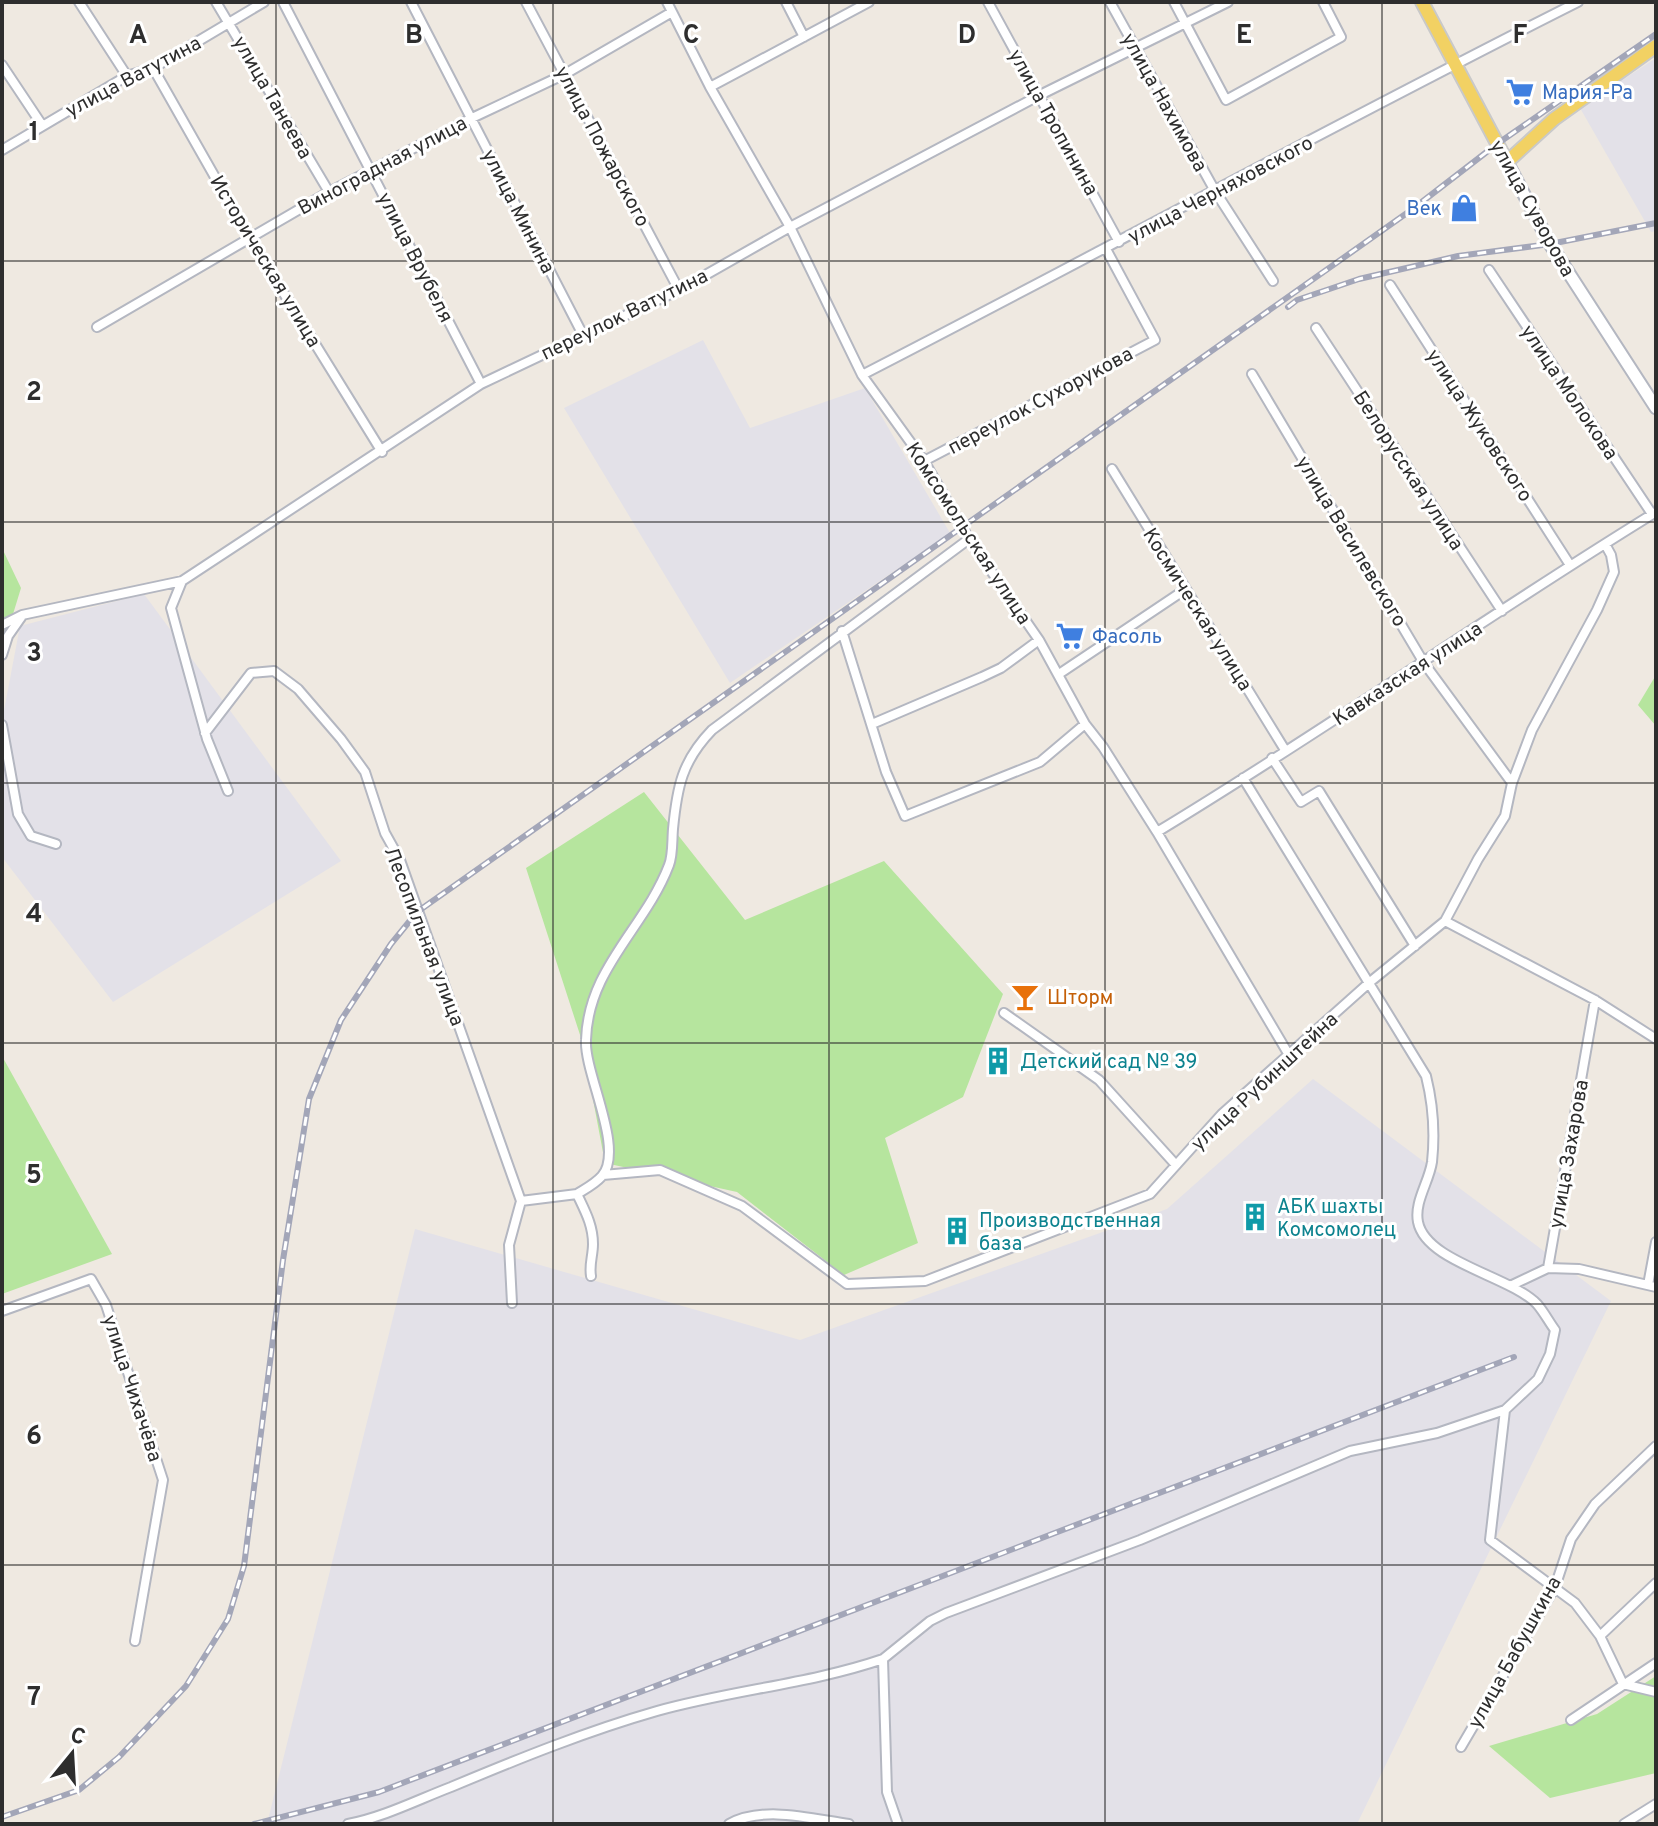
<svg xmlns="http://www.w3.org/2000/svg" width="1658" height="1826" font-family="Overpass,sans-serif">
<style>
.industrial{fill:#e3e1e8}
.green{fill:#b6e59e}
.lines{fill:none;stroke-linecap:round;stroke-linejoin:round}
.street-casing{stroke:#b4b7c1;stroke-width:12}
.secondary-casing{stroke:#b4b7c1;stroke-width:15}
.primary-casing{stroke:#c9c9c9;stroke-width:16}
.street{stroke:#fff;stroke-width:8}
.secondary{stroke:#fff;stroke-width:11}
.primary{stroke:#f2d163;stroke-width:12}
.rail-casing{stroke:#a3a6b8;stroke-width:6}
.rail{stroke:#fff;stroke-width:3;stroke-dasharray:9;stroke-linecap:butt}
.grid{fill:none;stroke:#2e2e2e;stroke-width:2;stroke-opacity:0.55}
.labels{text-anchor:middle;stroke-width:6;stroke-linejoin:round;paint-order:stroke}
.street-label{font-size:20px;fill:#2e2e2e;stroke:#fff}
.shop-label{font-size:20px;fill:#366cbe;stroke:#fff;text-anchor:start}
.food-label{font-size:20px;fill:#c56008;stroke:#fff;text-anchor:start}
.culture-label{font-size:20px;fill:#0d838f;stroke:#fff;text-anchor:start}
.grid-label{font-size:26px;text-anchor:middle;font-weight:bold;fill:#2e2e2e;stroke:#fff;stroke-width:6;stroke-linejoin:round;paint-order:stroke}
</style>
<rect width="100%" height="100%" fill="#efe9e1"/>
<!-- industrial -->
<path class="industrial" d="M1656,58V231L1651,232L1580,108Z
M703,340L750,428L865,388L950,533L730,683L564,408Z
M144,594L341,861L113,1002L2,857V721L20,626Z
M1313,1079L1611,1301L1357,1824H267L415,1229L800,1340L1167,1209Z"/>
<!-- green -->
<path class="green" d="M2,548L21,588L2,650Z
M1656,675V726L1638,705Z
M644,792L745,920L884,861L1003,994L963,1097L885,1138L918,1243L844,1275L737,1192L605,1163L582,1041L526,868Z
M2,1056L112,1254L2,1294Z
M1656,1676V1773L1550,1798L1489,1746L1597,1714Z"/>
<g class="lines">
<defs>
<path id="street" d="M79,2L127,76
M216,2L329,192
M283,2L481,384
M411,2L583,335
M526,2L679,290
M667,2L710,87L790,227L862,375L924,461L969,539L1039,640L1085,724L1103,747L1157,832L1289,1055
M786,2L804,37
M988,2L1119,242
M1110,2L1215,191L1273,281
M1174,2L1226,100L1341,37L1323,2
M2,65L42,125
M153,68L249,237L382,452
M710,87L869,2
M2,150L127,76L153,68L264,2
M1489,270L1652,514
M1390,285L1570,565
M97,327L329,192L472,118L565,74L672,12
M1316,328L1502,611
M1252,374L1424,663L1512,783
M862,375C1101,252 1337,123 1578,2
M924,461L1155,340L1106,249
M1112,469L1285,750
M182,581L171,608L207,739L228,791
M2,625L22,615L182,581L481,384L679,290L790,227L1040,95L1228,2
M842,631L886,772L905,816L1040,762L1085,724
M2,655L8,636L22,616
M1059,674L1186,589
M872,724L982,677L1001,668L1039,640
M2,725L18,814L31,836L56,844
M205,733L251,673L274,671L298,689L341,739L365,772L385,833L400,860L521,1201
M1272,758L1301,802L1319,791L1415,946
M1157,832C1326,730 1488,615 1656,512
M1445,921L1595,1000L1656,1039
M1004,1013L1099,1080L1176,1165
M603,1175L660,1170L742,1206L847,1284L925,1281L1150,1194L1222,1114L1370,982L1445,921L1478,859L1505,816L1512,783L1532,730L1597,610L1614,572L1611,555L1605,544
M1548,1268L1579,1269L1656,1287
M591,1276C589,1264 593,1256 593,1244C593,1225 585,1211 577,1194C585,1189 595,1184 602,1176C625,1149 584,1073 586,1040C588,968 645,928 669,865C673,855 672,841 673,829C677,787 682,761 712,730L969,539
M1648,1285L1656,1242
M1510,1286L1548,1268L1595,1000
M512,1303L509,1245L521,1201L577,1194
M2,1311L91,1279L106,1305L163,1480L135,1641
M1505,1410L1490,1540L1575,1603L1600,1636L1623,1684
M1600,1636L1656,1583
M1623,1684L1656,1692
M1571,1720L1656,1663
M1461,1747L1555,1587L1571,1539L1595,1504L1656,1446
M348,1824C384,1817 417,1800 451,1787C518,1759 587,1731 657,1711C732,1690 810,1684 883,1659
M729,1824C763,1805 813,1819 849,1824
M898,1824L887,1792L883,1659L930,1621L946,1613L1140,1540L1350,1451L1437,1433L1505,1410L1538,1379L1550,1354L1555,1330C1549,1322 1544,1312 1537,1304C1510,1276 1426,1262 1418,1222C1414,1202 1429,1182 1432,1162C1435,1134 1433,1104 1426,1076L1243,778
M1624,1824L1656,1804"/>
<path id="secondary" d="M1507,162L1550,244L1656,408"/>
<path id="primary" d="M1422,2L1507,162L1554,119L1656,46"/>
</defs>
<!-- street casing -->
<use href="#street" class="street-casing"/>
<!-- secondary casing -->
<use href="#secondary" class="secondary-casing"/>
<!-- primary casing -->
<use href="#primary" class="primary-casing"/>
<!-- street -->
<use href="#street" class="street"/>
<!-- secondary -->
<use href="#secondary" class="secondary"/>
<!-- primary -->
<use href="#primary" class="primary"/>
<defs>
<path id="rail" d="M1288,307L1297,300L1359,279L1458,256L1550,244L1656,223
M2,1817L79,1790L119,1757L186,1686L228,1619L244,1566L283,1260L309,1099L341,1020L391,944L417,912L1414,208L1497,144L1656,34
M254,1824L379,1792L1514,1357"/>
</defs>
<!-- rail casing -->
<use href="#rail" class="rail-casing"/>
<!-- rail -->
<use href="#rail" class="rail"/>
</g>
<!-- grid -->
<path class="grid" d="M276,2V1824M553,2V1824M829,2V1824M1105,2V1824M1382,2V1824M2,261H1656M2,522H1656M2,783H1656M2,1043H1656M2,1304H1656M2,1565H1656"/>
<!-- icons -->
<defs>
<symbol id="supermarket-bare" viewBox="-9 -9 18 18"><path d="M-6-5.5h2.5l.6 2H6L4.5 2H-2.5L-4.4-4H-6ZM-1.5 3.2a1.3 1.3 0 1 0 .1 0ZM3 3.2a1.3 1.3 0 1 0 .1 0Z" fill="#3f7fe0" stroke="#fff" stroke-width="2.5" paint-order="stroke"/></symbol>
<symbol id="shop-bare" viewBox="-9 -9 18 18"><path d="M-5-2.5h2.3a2.7 3.5 0 0 1 5.4 0H5L5.5 6h-11ZM-1.5-2.5h3a1.5 2.3 0 0 0-3 0Z" fill="#3f7fe0" stroke="#fff" stroke-width="2.5" paint-order="stroke"/></symbol>
<symbol id="bar-bare" viewBox="-9 -9 18 18"><path d="M-6-5H6L.8 .8V4.5H3.5V6h-7V4.5H-.8V.8Z" fill="#e8710a" stroke="#fff" stroke-width="2.5" paint-order="stroke"/></symbol>
<symbol id="building-bare" viewBox="-9 -9 18 18"><path d="M-4-6H4V6H1V3H-1V6H-4ZM-2.5-4.3h1.7v1.8h-1.7ZM.8-4.3h1.7v1.8H.8ZM-2.5-1h1.7V.8h-1.7ZM.8-1h1.7V.8H.8Z" fill="#0f9aa8" stroke="#fff" stroke-width="2.5" paint-order="stroke"/></symbol>
</defs>
<g fill-rule="evenodd">
<use href="#supermarket-bare" x="1500" y="72" width="40" height="40"/>
<use href="#shop-bare" x="1444" y="188" width="40" height="40"/>
<use href="#supermarket-bare" x="1050" y="616" width="40" height="40"/>
<use href="#bar-bare" x="1005" y="977" width="40" height="40"/>
<use href="#building-bare" x="978" y="1041" width="40" height="40"/>
<use href="#building-bare" x="1235" y="1197" width="40" height="40"/>
<use href="#building-bare" x="937" y="1211" width="40" height="40"/>
</g>
<g class="labels">
<!-- street labels -->
<g class="street-label">
<text transform="translate(133 76) rotate(-28)" y="7">улица Ватутина</text>
<text transform="translate(273 97) rotate(60)" y="7">улица Танеева</text>
<text transform="translate(1165 102) rotate(61)" y="7">улица Нахимова</text>
<text transform="translate(1054 122) rotate(61)" y="7">улица Тропинина</text>
<text transform="translate(603 146) rotate(62)" y="7">улица Пожарского</text>
<text transform="translate(382 165) rotate(-28)" y="7">Виноградная улица</text>
<text transform="translate(1220 189) rotate(-28)" y="7">улица Черняховского</text>
<text transform="translate(1533 208) rotate(61)" y="7">улица Суворова</text>
<text transform="translate(519 211) rotate(63)" y="7">улица Минина</text>
<text transform="translate(416 257) rotate(63)" y="7">улица Врубеля</text>
<text transform="translate(266 261) rotate(59)" y="7">Историческая улица</text>
<text transform="translate(624 314) rotate(-26)" y="7">переулок Ватутина</text>
<text transform="translate(1570 392) rotate(56)" y="7">улица Молокова</text>
<text transform="translate(1040 400) rotate(-28)" y="7">переулок Сухорукова</text>
<text transform="translate(1480 425) rotate(57)" y="7">улица Жуковского</text>
<text transform="translate(1409 470) rotate(57)" y="7">Белорусская улица</text>
<text transform="translate(969 533) rotate(57)" y="7">Комсомольская улица</text>
<text transform="translate(1352 541) rotate(59)" y="7">улица Василевского</text>
<text transform="translate(1198 609) rotate(58)" y="7">Космическая улица</text>
<text transform="translate(1407 673) rotate(-33)" y="7">Кавказская улица</text>
<text transform="translate(425 936) rotate(69)" y="7">Лесопильная улица</text>
<text transform="translate(1264 1081) rotate(-43)" y="7">улица Рубинштейна</text>
<text transform="translate(1568 1154) rotate(-80)" y="7">улица Захарова</text>
<text transform="translate(133 1388) rotate(72)" y="7">улица Чихачёва</text>
<text transform="translate(1514 1652) rotate(-61)" y="7">улица Бабушкина</text>
</g>
<!-- shop labels -->
<g class="shop-label">
<text x="1542" y="99">Мария-Ра</text>
<text x="1442" y="215" text-anchor="end">Век</text>
<text x="1092" y="643">Фасоль</text>
</g>
<!-- food labels -->
<g class="food-label">
<text x="1047" y="1004">Шторм</text>
</g>
<!-- culture labels -->
<g class="culture-label">
<text x="1020" y="1068">Детский сад № 39</text>
<text x="1277" y="1213">АБК шахты<tspan x="1277" dy="23">Комсомолец</tspan></text>
<text x="979" y="1227">Производственная<tspan x="979" dy="23">база</tspan></text>
</g>
</g>
<g class="grid-label">
<text x="138" y="43">A</text>
<text x="414" y="43">B</text>
<text x="691" y="43">C</text>
<text x="967" y="43">D</text>
<text x="1244" y="43">E</text>
<text x="1520" y="43">F</text>
<text x="34" y="140">1</text>
<text x="34" y="400">2</text>
<text x="34" y="661">3</text>
<text x="34" y="922">4</text>
<text x="34" y="1183">5</text>
<text x="34" y="1444">6</text>
<text x="34" y="1705">7</text>
</g>
<!-- border -->
<rect width="1658" height="1826" fill="none" stroke="#2e2e2e" stroke-width="8"/>
<!-- north arrow -->
<g transform="translate(72 1754) rotate(18)" stroke="#ffffff" stroke-width="6" paint-order="stroke">
<path d="M0-6L14 30L0 20L-14 30Z" fill="#2e2e2e"/>
<text y="-12" font-size="22" font-weight="bold" text-anchor="middle" fill="#2e2e2e">С</text>
</g>
</svg>
